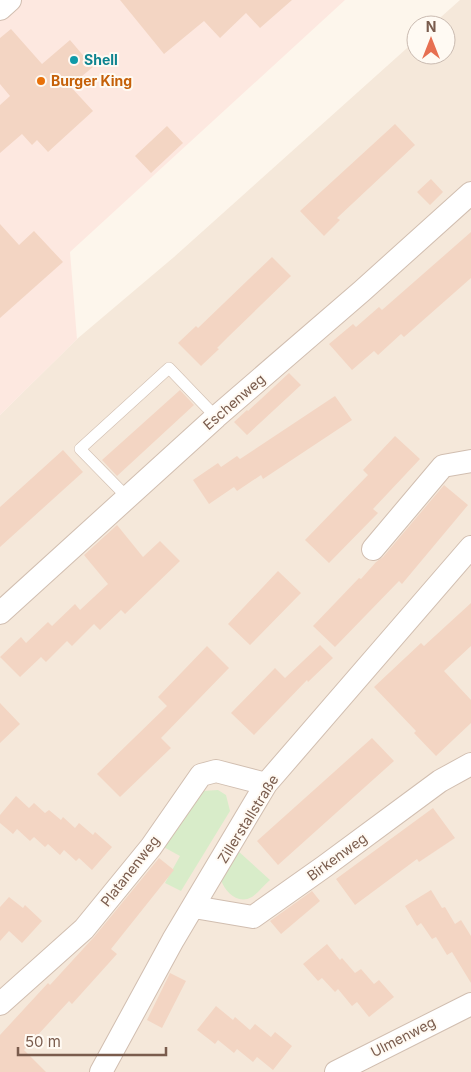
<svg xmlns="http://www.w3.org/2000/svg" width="471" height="1072" font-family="Inter,sans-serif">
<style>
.residential{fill:#f5e8da}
.commercial{fill:#fde8e0}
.green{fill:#d8ecc9}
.building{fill:#f3d5c3}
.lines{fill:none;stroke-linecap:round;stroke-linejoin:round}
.lane-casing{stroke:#d1beb0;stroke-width:12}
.street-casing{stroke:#d1beb0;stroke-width:24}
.lane{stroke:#fff;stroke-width:11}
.street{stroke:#fff;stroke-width:22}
.culture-dot{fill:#0f9aa8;stroke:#fffaf3;stroke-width:2}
.food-dot{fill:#e8710a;stroke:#fffaf3;stroke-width:2}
.labels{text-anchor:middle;stroke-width:4;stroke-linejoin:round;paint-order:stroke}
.culture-label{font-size:14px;font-weight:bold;fill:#0d838f;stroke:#fffaf3;text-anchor:start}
.food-label{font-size:14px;font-weight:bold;fill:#c56008;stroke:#fffaf3;text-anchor:start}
.street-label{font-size:14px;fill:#7a5c4d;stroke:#fffaf3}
</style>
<rect width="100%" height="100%" fill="#fdf6ec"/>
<!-- residential -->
<path class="residential" d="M460,0H471V1072H0V415L77,339L174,257L416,40V55H446V25H432Z"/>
<!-- commercial -->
<path class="commercial" d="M0,0H345L70,252L77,339L0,415Z"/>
<!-- green -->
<path class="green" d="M218,790L226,795L230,811L181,891L165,883L180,856L160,845L202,791Z
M237,850L270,880C264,885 258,893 252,897C238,905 225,892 221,880Z"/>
<!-- building -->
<path class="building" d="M120,0H292L260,28L246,13L220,38L204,21L164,54Z
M11,29L42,64L70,40L93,67L70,86L93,111L48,152L37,140L32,145L22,134L0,153V105L10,96L0,84V38Z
M395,124L415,145L337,218L340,220L324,236L300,211Z
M167,126L183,143L151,173L135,156Z
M431,179L443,192L430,205L417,192Z
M0,224L19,245L34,231L63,262L0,318Z
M471,232V278L404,337L401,334L378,355L374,351L352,370L329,344L353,324L356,327L379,307L382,310Z
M272,257L291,276L228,337L217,348L219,349L201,366L178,343L196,326L198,328Z
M289,373L301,385L247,435L234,422L247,410L248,411Z
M180,390L194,405L117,476L102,460Z
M335,396L352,420L263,479L261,475L237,491L234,487L209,504L193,480L218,463L221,467L237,456L240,459Z
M395,436L420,459L373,509L378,513L329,563L305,540L368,475L363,470Z
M63,450L83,472L0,547V507Z
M444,485L468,505L402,584L399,581L335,647L313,626L359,578L361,579L376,562L383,557Z
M117,525L143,557L160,541L180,561L125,614L121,610L100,630L94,624L72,646L67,641L46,662L41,657L20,677L0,657L21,637L26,643L48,622L52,626L75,604L80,610L108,584L84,555Z
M278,571L301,593L250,645L228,624Z
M471,603V646L444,671L471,700V723L436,756L414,733L416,731L374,687L421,643L424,646Z
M320,645L333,658L308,682L307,680L254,735L231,713L275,668L285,678Z
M207,646L229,668L161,738L171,748L120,797L97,774L167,706L158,697Z
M0,703L20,724L0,743Z
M372,738L394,761L278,865L257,841Z
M16,796L29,808L34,803L45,813L49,810L61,820L63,817L75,828L79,823L93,835L95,832L112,847L92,870L79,858L76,861L64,850L60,855L48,844L45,847L34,837L30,841L17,829L13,834L0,823V815Z
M433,808L455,838L419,862L417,859L355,905L336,879Z
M159,858L174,870L111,949L117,954L72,1004L69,1001L24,1050L46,1072H0V1035L48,983L50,985L94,937Z
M431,890L442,908L445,907L455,924L461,920L471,936V983L452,952L447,955L436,937L432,939L421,923L417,926L405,906Z
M312,891L320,901L281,934L270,921Z
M9,897L23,908L25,905L42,921L22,943L9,931L0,941V907Z
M327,944L340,960L342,958L355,973L361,969L374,984L379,980L394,997L369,1017L357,1002L352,1006L338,989L335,992L322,978L318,981L303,964Z
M170,973L186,981L162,1028L147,1020Z
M216,1006L233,1020L235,1017L250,1030L255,1024L271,1037L275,1032L292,1046L273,1070L257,1057L253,1062L237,1049L234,1053L218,1040L215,1044L197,1030Z"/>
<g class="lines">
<defs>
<path id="lane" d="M127,497L80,449L169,368L216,417"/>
<path id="street" d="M0,9L10,0
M373,549L443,466L471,461
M0,613L216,417L362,291L471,193
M194,907L253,917L325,866L440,781L471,764
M0,1004L84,929L151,847L201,775L216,771L266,784
M101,1072L173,940L266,784L471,547
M336,1072L471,1004"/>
</defs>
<!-- lane casing -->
<use href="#lane" class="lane-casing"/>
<!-- street casing -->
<use href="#street" class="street-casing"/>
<!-- lane -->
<use href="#lane" class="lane"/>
<!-- street -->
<use href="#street" class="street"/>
</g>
<!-- markers -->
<circle class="culture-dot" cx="74" cy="60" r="5"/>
<circle class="food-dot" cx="41" cy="81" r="5"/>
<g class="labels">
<!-- culture labels -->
<g class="culture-label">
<text x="84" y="65">Shell</text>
</g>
<!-- food labels -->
<g class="food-label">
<text x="51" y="86">Burger King</text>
</g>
<!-- street labels -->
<g class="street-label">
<text transform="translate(234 402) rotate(-41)" y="5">Eschenweg</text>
<text transform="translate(248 819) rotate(-58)" y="5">Zillerstallstraße</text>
<text transform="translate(337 857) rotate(-36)" y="5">Birkenweg</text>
<text transform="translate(130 871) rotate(-52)" y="5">Platanenweg</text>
<text transform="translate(403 1037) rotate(-27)" y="5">Ulmenweg</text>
</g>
</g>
<!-- north arrow -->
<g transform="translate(431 40)"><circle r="24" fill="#fffaf3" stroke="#cabbb1"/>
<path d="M0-4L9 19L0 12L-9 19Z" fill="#e76f51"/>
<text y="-8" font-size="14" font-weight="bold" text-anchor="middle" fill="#7a5c4d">N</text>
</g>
<!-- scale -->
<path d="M18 1047v8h148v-8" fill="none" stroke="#7a5c4d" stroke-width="2.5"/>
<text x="25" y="1047" font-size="15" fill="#7a5c4d" stroke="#fffaf3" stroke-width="4" paint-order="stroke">50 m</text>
</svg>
